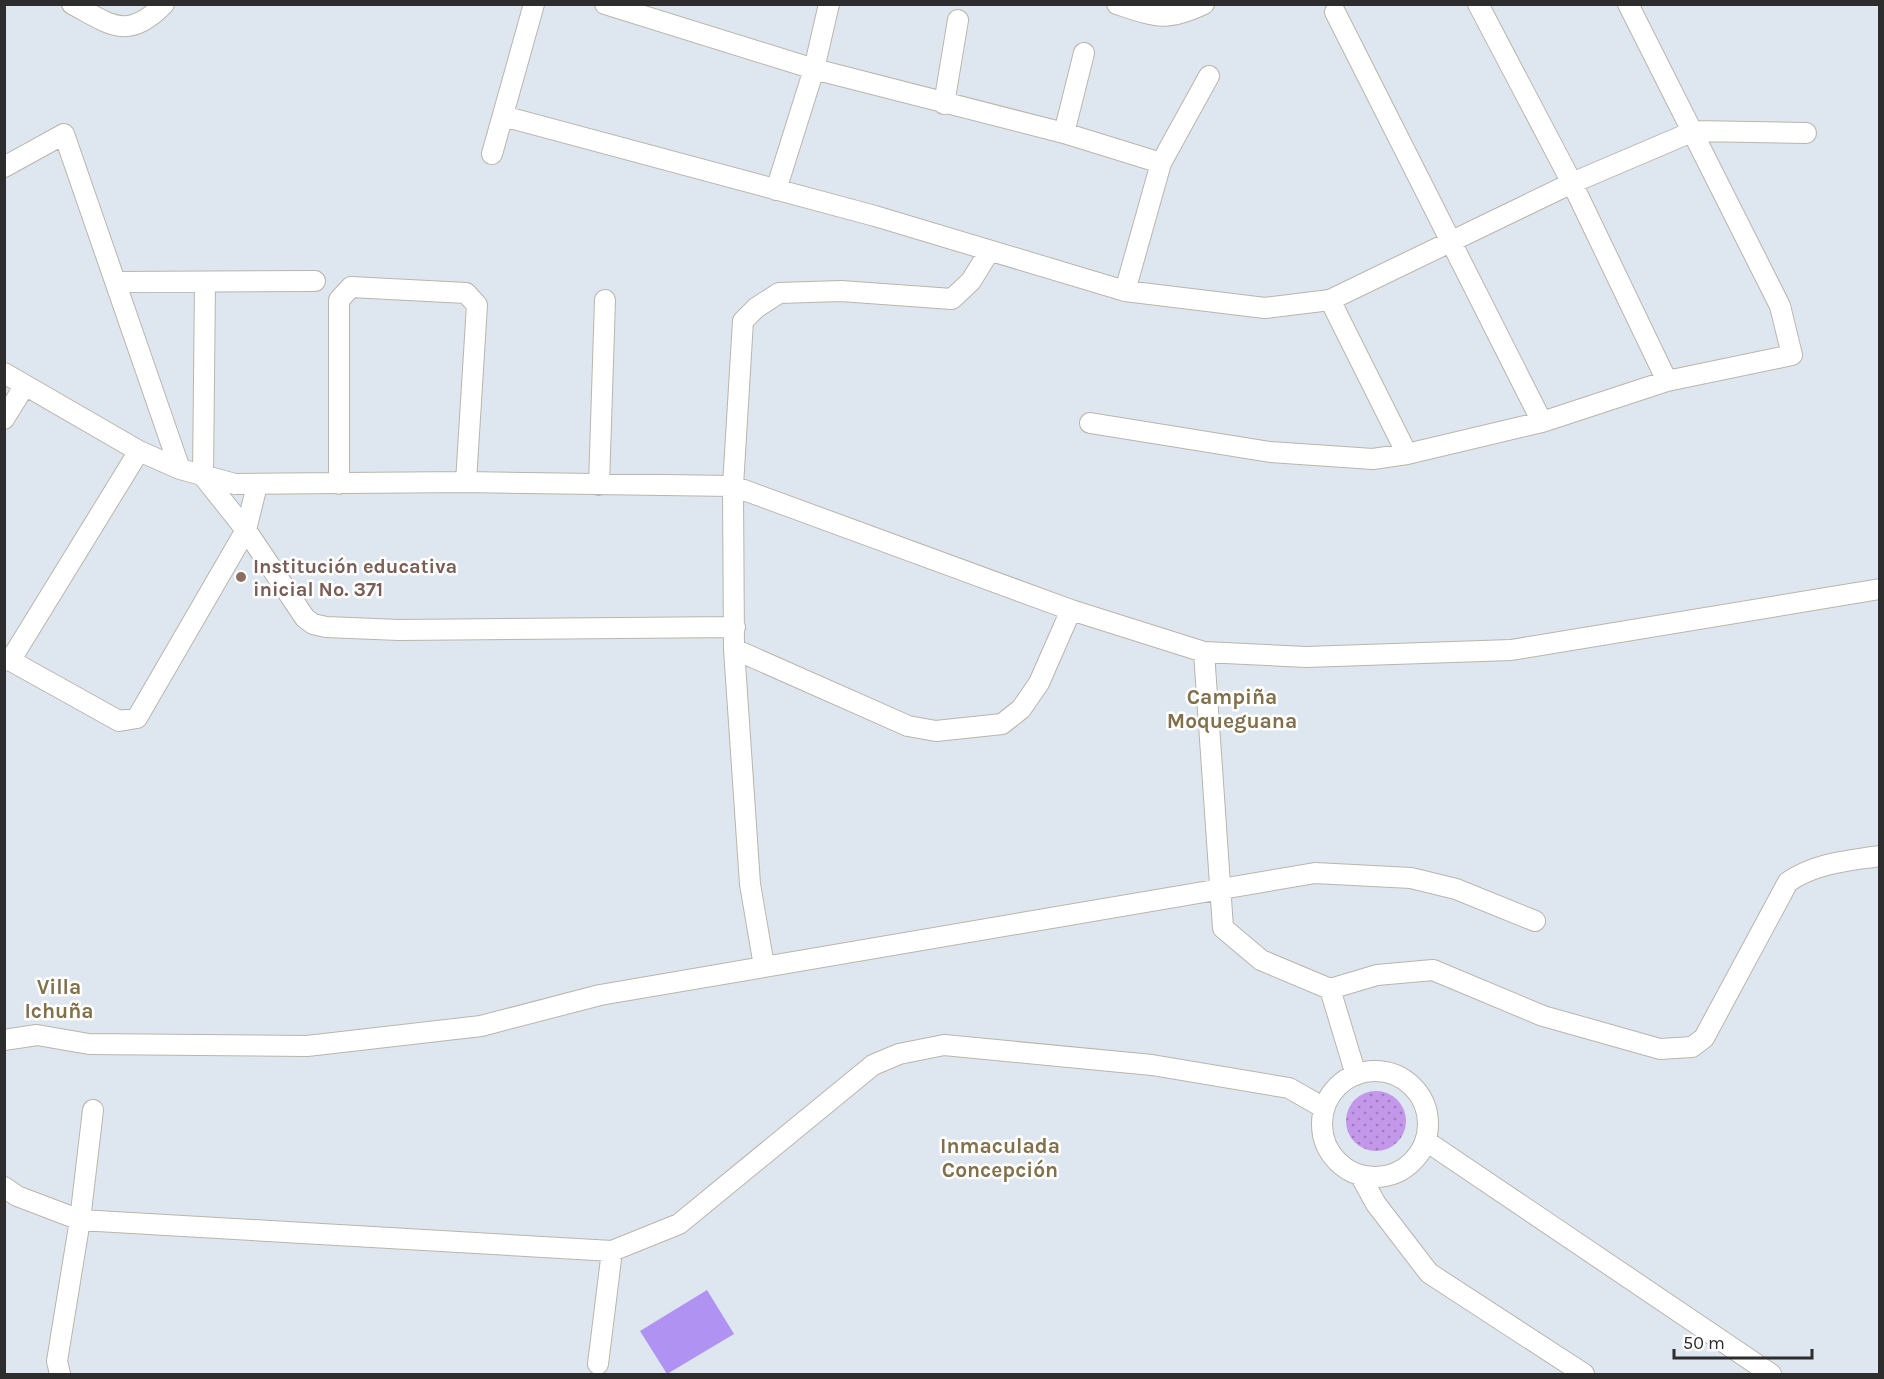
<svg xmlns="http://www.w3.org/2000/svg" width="1884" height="1379" font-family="Karla,sans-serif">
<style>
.park{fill:url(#park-dots)}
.pitch{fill:#af92f1}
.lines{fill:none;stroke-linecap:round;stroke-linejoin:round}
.minor-casing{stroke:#bab5ab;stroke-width:22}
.minor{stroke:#fff;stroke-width:20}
.education-dot{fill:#8d6e63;stroke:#fff;stroke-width:2}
.labels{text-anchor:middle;stroke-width:5;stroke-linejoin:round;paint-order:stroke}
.education-label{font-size:20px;font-weight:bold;fill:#785e54;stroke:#fff;text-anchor:start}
.neighbourhood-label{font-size:21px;font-weight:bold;fill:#817049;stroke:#fff}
</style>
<defs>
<pattern id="park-dots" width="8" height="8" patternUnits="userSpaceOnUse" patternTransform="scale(1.5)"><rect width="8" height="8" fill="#c397e9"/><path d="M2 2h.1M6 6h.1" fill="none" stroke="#9f7cbd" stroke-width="1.8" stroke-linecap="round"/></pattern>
</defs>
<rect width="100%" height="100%" fill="#dee7ef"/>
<!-- park -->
<path class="park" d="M1346 1121a30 30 0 1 1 60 0a30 30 0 1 1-60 0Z"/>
<!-- pitch -->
<path class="pitch" d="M707,1290L734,1334L667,1374L640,1331Z"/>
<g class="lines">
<defs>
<path id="minor" d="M72,4C111,25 128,41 164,4
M605,4L814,69L1064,133L1161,163
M1117,4C1156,17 1166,22 1204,4
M1478,4L1572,183L1667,381
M1335,12L1542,422
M944,104L958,20
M503,116L875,216L1125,291L1265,308L1330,300L1572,183L1694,131L1806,133
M1064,133L1084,53
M492,154L534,4
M4,167L64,134L180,469
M776,190L814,69L829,4
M116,282L315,281
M205,283L203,476L246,530L305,618L313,624L326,627L399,630L735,627
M1125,291L1161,163L1209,76
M1330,300L1407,454
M4,373L139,451L180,469L235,484L466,482L733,486L1071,610L1204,652L1306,657L1511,650L1880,589
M4,419L25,385
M1090,423L1270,452L1373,459L1407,454L1542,422L1667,381L1792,355L1780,306L1628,4
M339,484V300L351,287L466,293L477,305L466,482
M599,485L605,300
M734,649L908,726L936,731L1002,724L1021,709L1039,683L1071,610
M1204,652L1223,928L1261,960L1330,989L1377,975L1433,970L1543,1016L1660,1049L1692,1047L1704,1038L1788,882C1815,863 1847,861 1880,856
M4,657L119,721L137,718L246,530L257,485
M10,661L139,451
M764,966L750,884L734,649L733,486L743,321L756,308L779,293L841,291L952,299L971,281L989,252
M1330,989L1356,1075
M4,1040L37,1035L89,1044L307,1046L481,1026L600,995L1315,873L1411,878L1456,889L1535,921
M1322 1124a53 53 0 1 1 106 0a53 53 0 1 1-106 0Z
M1426,1141L1771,1374
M1360,1175L1376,1204L1429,1273L1584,1374
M4,1187L17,1196L80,1220L612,1251L679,1224L873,1065L899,1054L944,1045L1152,1065L1289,1088L1324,1108
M598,1364L612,1251
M60,1374L57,1361L80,1220L93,1110"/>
</defs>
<!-- minor casing -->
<use href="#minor" class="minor-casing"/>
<!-- minor -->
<use href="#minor" class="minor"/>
</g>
<!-- markers -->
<circle class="education-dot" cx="241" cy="577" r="6"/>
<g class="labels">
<!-- education labels -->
<g class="education-label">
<text x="253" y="573">Institución educativa<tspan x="253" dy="23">inicial No. 371</tspan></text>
</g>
<!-- neighbourhood labels -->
<g class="neighbourhood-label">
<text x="1232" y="704">Campiña<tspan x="1232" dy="24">Moqueguana</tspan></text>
<text x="59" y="994">Villa<tspan x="59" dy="24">Ichuña</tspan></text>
<text x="1000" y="1153">Inmaculada<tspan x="1000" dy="24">Concepción</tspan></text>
</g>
</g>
<!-- border -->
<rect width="1884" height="1379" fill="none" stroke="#2d2d2d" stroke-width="12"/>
<!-- scale -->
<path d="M1674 1349v9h138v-9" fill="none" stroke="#2d2d2d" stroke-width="3"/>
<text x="1683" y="1349" font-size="18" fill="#2d2d2d" stroke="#ffffff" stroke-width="4.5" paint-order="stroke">50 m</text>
</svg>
